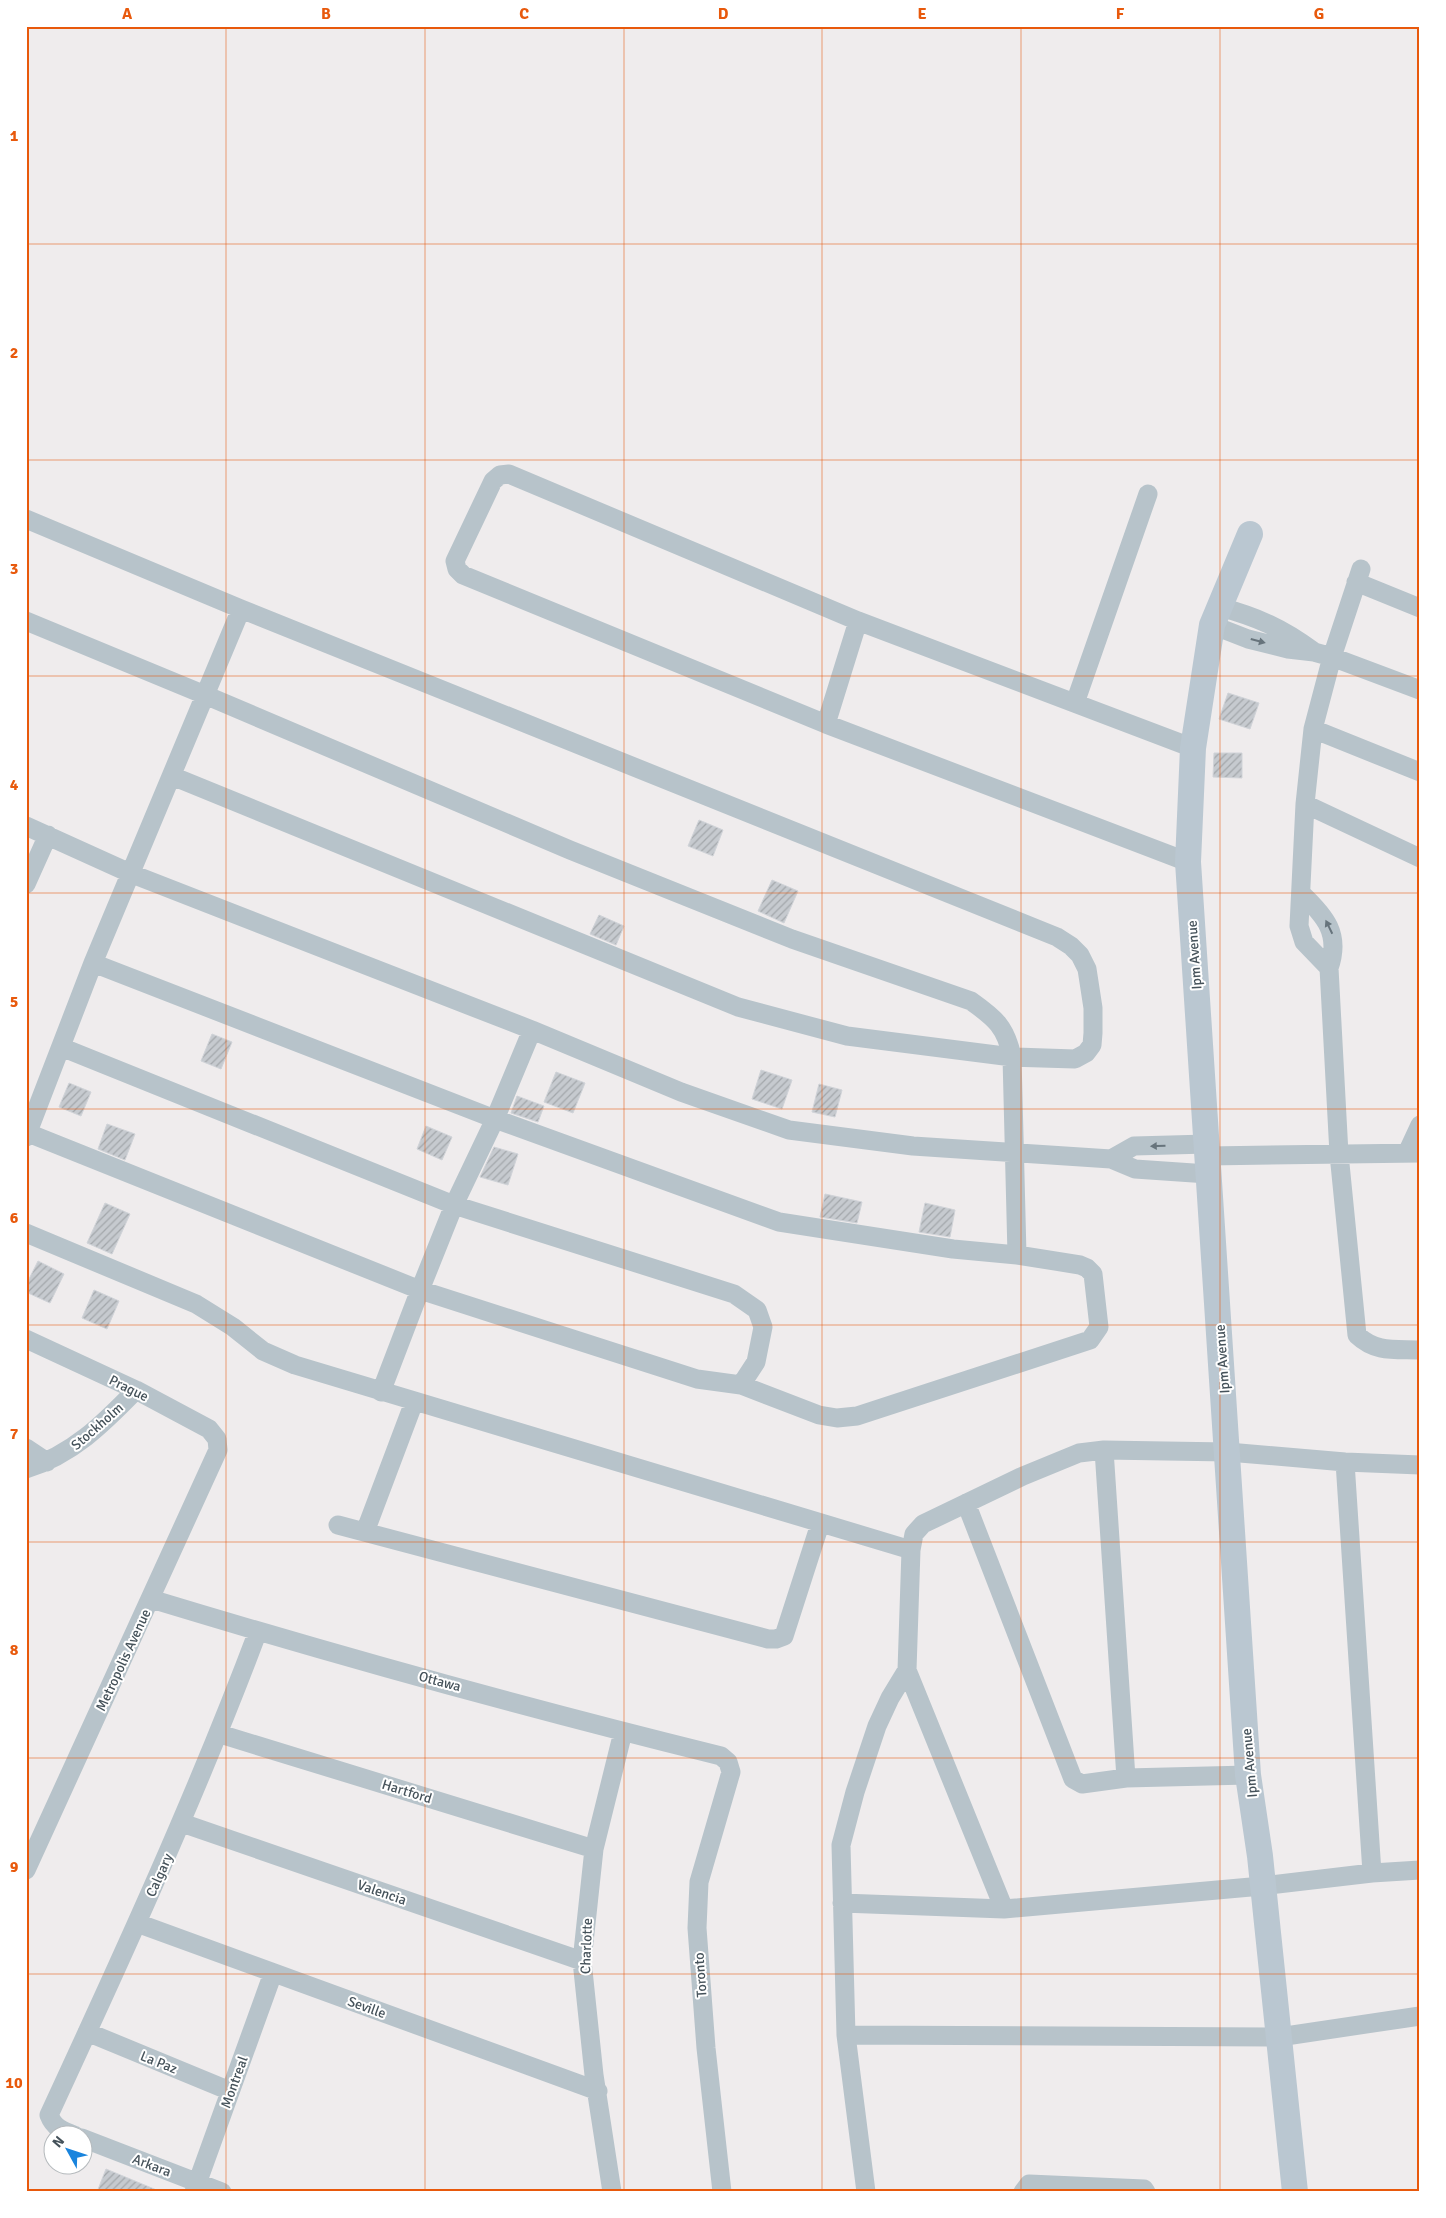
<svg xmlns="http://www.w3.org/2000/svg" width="1446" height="2218" font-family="Signika,sans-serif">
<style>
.building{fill:url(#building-hatch);stroke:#d0d3d8}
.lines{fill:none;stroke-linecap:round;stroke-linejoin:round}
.street{stroke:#b7c3ca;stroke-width:19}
.secondary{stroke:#bac7d1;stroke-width:26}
.oneway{fill:#67747c}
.grid{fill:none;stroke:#e8590c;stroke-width:1;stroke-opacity:0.55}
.labels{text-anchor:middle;stroke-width:4;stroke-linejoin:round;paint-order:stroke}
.street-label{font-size:14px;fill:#45525a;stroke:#fff}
.neatline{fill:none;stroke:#e8590c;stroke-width:2}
.grid-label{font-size:16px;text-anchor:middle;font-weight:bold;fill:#e8590c}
</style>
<defs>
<pattern id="building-hatch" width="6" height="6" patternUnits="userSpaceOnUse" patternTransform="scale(1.25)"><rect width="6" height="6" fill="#c6cacf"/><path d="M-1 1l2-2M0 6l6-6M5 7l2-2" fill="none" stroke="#a3a7ab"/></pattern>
</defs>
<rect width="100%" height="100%" fill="#efeced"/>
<!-- building -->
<path class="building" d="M1228,693L1259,703L1250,729L1219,719Z
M1214,753H1242V778L1213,777Z
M699,820L723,830L713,856L688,846Z
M772,880L798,891L784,923L758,911Z
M599,915L624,926L616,945L590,934Z
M212,1034L232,1042L221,1069L201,1061Z
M761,1070L792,1080L782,1109L752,1099Z
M556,1072L585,1083L573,1113L544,1102Z
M69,1083L91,1092L81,1116L59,1107Z
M819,1084L842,1090L835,1117L812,1112Z
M517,1096L544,1106L538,1122L511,1113Z
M107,1124L135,1134L125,1160L98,1149Z
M426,1126L452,1137L442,1160L417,1149Z
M494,1147L518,1154L508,1185L480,1177Z
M825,1194L862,1202L857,1223L820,1217Z
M105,1203L130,1214L112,1254L87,1243Z
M925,1203L955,1210L950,1237L919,1232Z
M38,1261L64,1274L50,1303L26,1292V1285Z
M94,1290L119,1301L107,1329L82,1318Z
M106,2169L159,2191V2192H97Z"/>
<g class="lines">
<!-- street -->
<path class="street" d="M26,519L241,609L1057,937L1071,946L1080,955L1087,969L1093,1008V1033L1092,1045L1086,1053L1075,1059L1012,1057L847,1036L738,1007L172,776
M1356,582L1420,608
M1220,607C1257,617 1282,628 1313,651
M26,621L205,695L570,850L792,939L971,1001C995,1018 1006,1027 1012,1057L1017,1255
M858,621L826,724L463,575L457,569L455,561L493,481L500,475L509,474L858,621L1193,748
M1212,625L1248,639L1288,649L1314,652L1332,657L1420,690
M1075,703L1148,494
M826,724L1188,862
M1313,729L1420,772
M1305,804L1420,858
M26,826L132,874L532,1030L681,1092L789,1130L913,1146L1111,1159L1135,1169L1208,1174
M26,884L48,835
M1302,894C1325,916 1341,934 1329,968L1339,1154L1357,1335C1376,1353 1395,1349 1420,1350
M93,963L495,1119L779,1222L953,1249L1017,1255L1080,1265L1087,1268L1093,1274L1099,1327L1090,1340L857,1416L837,1418L819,1415L741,1385L697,1379L420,1290L381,1392
M1329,968L1304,942L1299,926L1305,804L1313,729L1332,657L1361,569
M61,1047L454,1205L734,1294L757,1310L763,1327L756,1362L741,1385
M28,1133L420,1290L454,1205L495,1119L532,1030
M26,1137L93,963L241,609
M1407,1153L1420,1125
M1208,1156L1420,1153
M1111,1159L1134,1146L1207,1144
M26,1233L196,1304L233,1327L263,1351L295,1365L911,1550
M26,1339L136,1390L209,1429L217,1439L218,1450L26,1870
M26,1448L47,1462
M1104,1450L1126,1778
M1345,1462L1372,1873
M26,1469C72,1455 103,1424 136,1390
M966,1503L1073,1779L1082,1784L1126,1778L1248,1775
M338,1525L768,1639H776L784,1636L820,1524
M365,1532L414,1402
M151,1599C339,1656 530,1709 721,1756L728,1762L731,1772L699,1882L697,1928L706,2048L722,2192
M907,1670L1004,1909
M220,1734L594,1849
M182,1823L582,1961
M842,1903L1004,1909L1262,1886L1372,1873L1420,1870
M137,1923L598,2091
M87,2032L230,2091
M846,2035L1279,2037L1420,2016
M76,2136C63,2131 54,2128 49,2115C123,1955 196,1796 258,1631
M82,2138L222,2192
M194,2192L273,1973
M612,2192L594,2075L582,1961L594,1849L623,1732
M866,2192L846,2035L841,1845L855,1792L877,1726L890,1698L907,1670L911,1550L914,1534L923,1524L1023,1476L1079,1453L1104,1450L1228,1452L1345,1462L1420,1465
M1023,2192L1029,2184L1144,2189L1146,2192"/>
<!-- secondary -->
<path class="secondary" d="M1250,534L1212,625L1193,748L1188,862L1248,1775L1260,1856L1295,2192"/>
</g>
<!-- one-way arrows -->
<defs><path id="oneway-solid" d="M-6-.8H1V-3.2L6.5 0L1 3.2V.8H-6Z" transform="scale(1.25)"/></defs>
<g class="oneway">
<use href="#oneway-solid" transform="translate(1258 641) rotate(15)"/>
<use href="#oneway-solid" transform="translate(1329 927) rotate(-116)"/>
<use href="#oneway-solid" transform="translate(1158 1146) rotate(178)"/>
</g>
<!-- grid -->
<path class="grid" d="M226,26V2192M425,26V2192M624,26V2192M822,26V2192M1021,26V2192M1220,26V2192M26,244H1420M26,460H1420M26,676H1420M26,893H1420M26,1109H1420M26,1325H1420M26,1542H1420M26,1758H1420M26,1974H1420"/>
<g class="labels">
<!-- street labels -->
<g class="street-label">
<text transform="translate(1194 955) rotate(-94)" y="5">Ipm Avenue</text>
<text transform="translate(1222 1359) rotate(-94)" y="5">Ipm Avenue</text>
<text transform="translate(129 1388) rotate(26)" y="5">Prague</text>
<text transform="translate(97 1426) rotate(-41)" y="5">Stockholm</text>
<text transform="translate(123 1660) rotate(-65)" y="5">Metropolis Avenue</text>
<text transform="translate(440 1681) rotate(15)" y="5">Ottawa</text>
<text transform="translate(1249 1763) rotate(-95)" y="5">Ipm Avenue</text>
<text transform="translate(407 1791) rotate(17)" y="5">Hartford</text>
<text transform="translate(159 1875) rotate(-66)" y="5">Calgary</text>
<text transform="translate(382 1892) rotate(19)" y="5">Valencia</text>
<text transform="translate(586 1946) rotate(-88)" y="5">Charlotte</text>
<text transform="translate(700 1975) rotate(-94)" y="5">Toronto</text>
<text transform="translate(367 2007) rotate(20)" y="5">Seville</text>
<text transform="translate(159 2062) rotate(22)" y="5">La Paz</text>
<text transform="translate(234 2082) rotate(-70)" y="5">Montreal</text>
<text transform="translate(152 2165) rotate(21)" y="5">Arkara</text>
</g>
</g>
<!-- border -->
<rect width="1446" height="2218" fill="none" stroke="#ffffff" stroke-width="55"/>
<!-- north arrow -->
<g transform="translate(68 2150) rotate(310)"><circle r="24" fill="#ffffff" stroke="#b5babd"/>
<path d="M0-4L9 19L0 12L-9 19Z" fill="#1984dd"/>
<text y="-8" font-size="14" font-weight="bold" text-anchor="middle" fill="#45525a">N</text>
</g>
<rect x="28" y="28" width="1390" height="2162" class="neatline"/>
<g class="grid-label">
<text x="127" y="19">A</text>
<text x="326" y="19">B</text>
<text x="524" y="19">C</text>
<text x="723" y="19">D</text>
<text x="922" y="19">E</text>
<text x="1120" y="19">F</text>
<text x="1319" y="19">G</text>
<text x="14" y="141">1</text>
<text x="14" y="358">2</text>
<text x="14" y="574">3</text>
<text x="14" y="790">4</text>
<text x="14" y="1007">5</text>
<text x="14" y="1223">6</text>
<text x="14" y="1439">7</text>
<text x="14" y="1655">8</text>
<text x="14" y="1872">9</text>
<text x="14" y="2088">10</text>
</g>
</svg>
